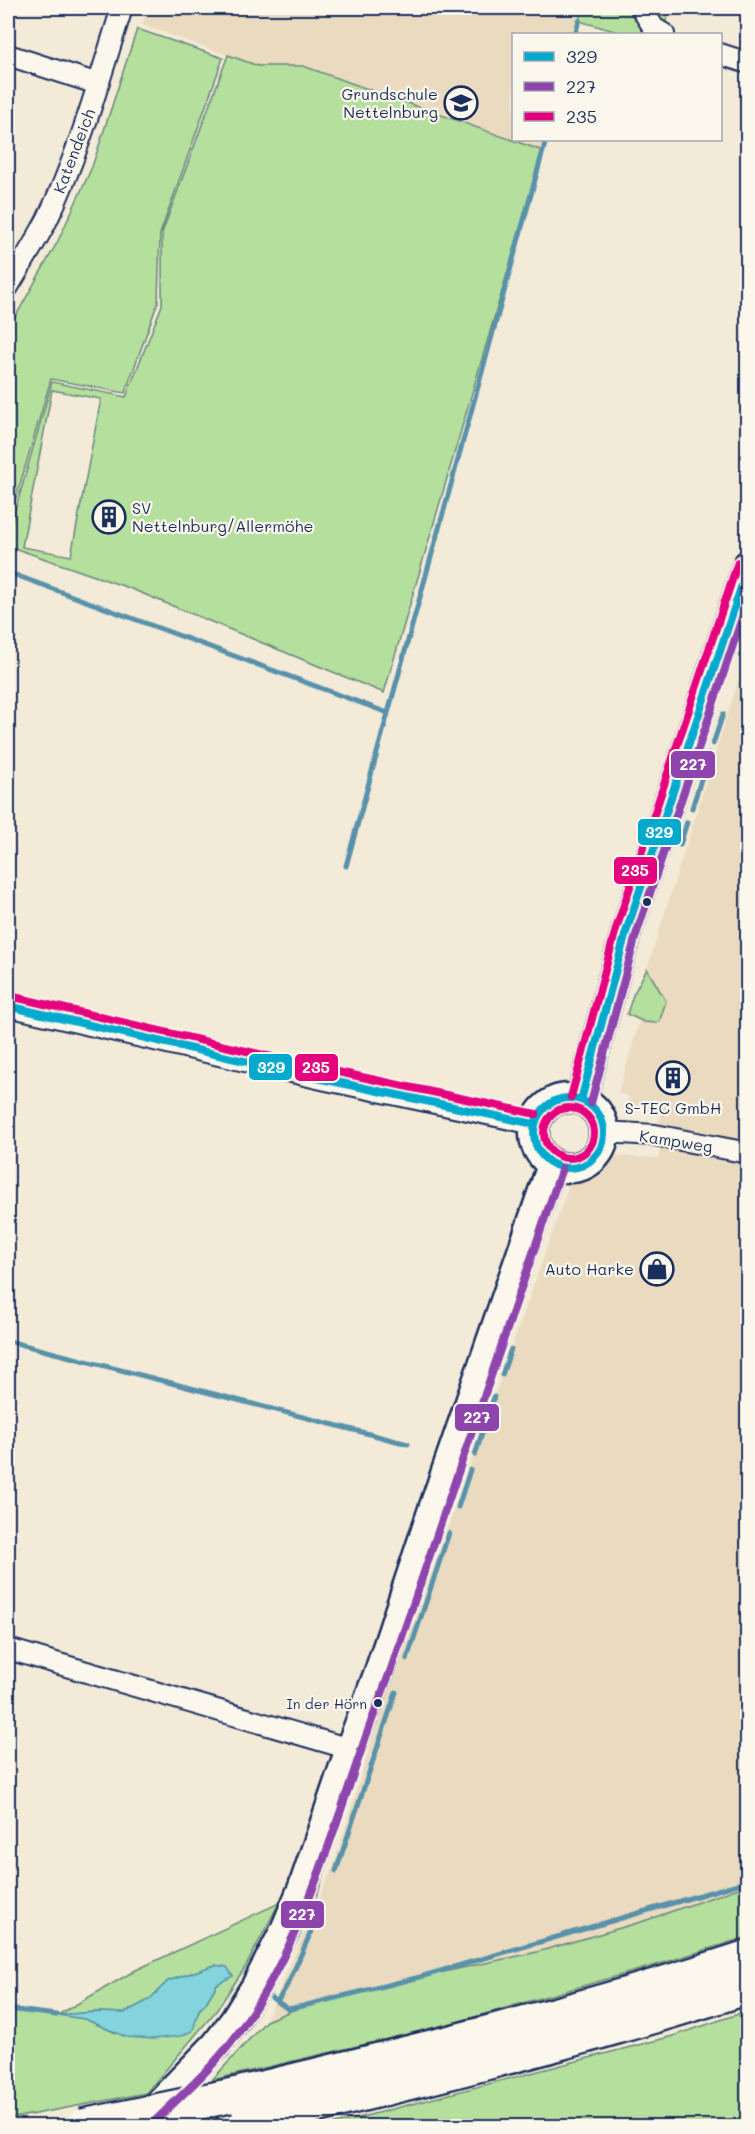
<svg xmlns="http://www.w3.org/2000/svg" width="755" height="2134" font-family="Mali,sans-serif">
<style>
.built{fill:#eadac0}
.green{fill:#b4df9c;stroke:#68877d;stroke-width:1.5;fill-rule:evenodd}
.water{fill:#83d4dd;stroke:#5992aa;stroke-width:1.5}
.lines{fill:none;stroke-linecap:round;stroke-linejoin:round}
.stream{stroke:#5992aa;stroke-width:5}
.street-casing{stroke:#1b2f5e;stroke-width:24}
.secondary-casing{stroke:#1b2f5e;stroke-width:33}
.highway-casing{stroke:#1b2f5e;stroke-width:38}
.street{stroke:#fbf7ec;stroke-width:20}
.secondary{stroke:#fbf7ec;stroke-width:28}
.highway{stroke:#fbf7ec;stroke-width:33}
.highway-bridge-casing{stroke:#1b2f5e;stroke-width:38;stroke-linecap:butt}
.highway-bridge{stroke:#fbf7ec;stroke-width:33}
.bus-1-casing{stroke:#fbf7ec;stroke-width:12}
.bus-2-casing{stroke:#fbf7ec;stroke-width:12}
.bus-3-casing{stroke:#fbf7ec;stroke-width:12}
.bus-1{stroke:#00a9ce;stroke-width:8}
.bus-2{stroke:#8e44ad;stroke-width:8}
.bus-3{stroke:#e5007d;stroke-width:8}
.bus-dot{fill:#1b2f5e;stroke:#fbf7ec;stroke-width:2}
.labels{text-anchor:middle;stroke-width:4.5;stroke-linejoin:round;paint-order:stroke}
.bus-label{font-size:14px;fill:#1b2f5e;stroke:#fbf7ec;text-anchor:end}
.poi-label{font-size:16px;fill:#1b2f5e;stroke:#fbf7ec;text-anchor:end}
.street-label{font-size:16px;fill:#1b2f5e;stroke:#fbf7ec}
.line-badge{stroke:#fbf7ec;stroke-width:2}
.badge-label{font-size:16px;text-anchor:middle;font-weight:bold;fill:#fff}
</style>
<rect width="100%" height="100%" fill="#f3ead8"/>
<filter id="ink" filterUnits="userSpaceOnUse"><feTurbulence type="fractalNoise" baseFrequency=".0167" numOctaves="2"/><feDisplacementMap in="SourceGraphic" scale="12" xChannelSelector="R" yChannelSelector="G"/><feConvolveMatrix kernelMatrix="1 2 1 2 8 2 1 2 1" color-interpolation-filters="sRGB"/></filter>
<g filter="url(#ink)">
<!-- built -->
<path class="built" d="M148,8H582L575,34H514V140H546L543,151L303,66H258L142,25Z
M747,653V1885L641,1922L537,1952L420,1977L303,2006L266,2021L335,1862L368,1753L570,1183L613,1156L659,1158L660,1113L628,1103L629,1096L618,1093L640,1020L627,1014L633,995L647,969Z"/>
<!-- green -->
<path class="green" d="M582,8H670L662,34H625L579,21Z
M137,29L223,58L160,234L158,302L125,393L51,379L8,525V330L58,241L92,167Z
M228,55L258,66H303L543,151L384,693L129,588L8,546V535L52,382L126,397L162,305V233ZM52,390L101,399L71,556L22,547Z
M647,969L666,1001L660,1020L657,1023L644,1022L627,1014L633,995Z
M747,1885V1937L653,1966L435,2028L212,2080L266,2021L303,2006L420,1977L537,1952L641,1922Z
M279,1903L246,1966L216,2011L146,2093L8,2119V2009L58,2015L136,1970ZM215,1965L232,1975L217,1984L206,2003L199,2010L192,2031L116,2033L85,2019L61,2015L96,2012L124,2013L149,2000L168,1981Z
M747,2011V2126H327L673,2036Z"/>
<!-- water -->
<path class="water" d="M215,1965L227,1967L233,1976L217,1984L206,2003L199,2010L194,2027L192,2031L181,2036L153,2039L126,2037L85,2019L57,2015L96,2012L124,2013L149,2000L168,1981Z"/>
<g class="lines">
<!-- stream -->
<path class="stream" d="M575,34L579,21
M10,573L388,713L346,866
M388,713L546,140
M713,744L723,714
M692,808L709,754
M680,845L687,822
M8,1341L408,1444
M502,1375L511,1349
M475,1455L494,1397
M458,1507L470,1470
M407,1659L449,1533
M336,1871L396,1692
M272,1998L288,2009L303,2006L420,1977L748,1881
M277,2002L289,1982L321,1909
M8,2009L57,2015"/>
<defs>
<path id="street" d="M641,8L654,28L664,34
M720,54L748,63
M8,55L98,84
M8,287C21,265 35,243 47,220C79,154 100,77 122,8
M8,1006L322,1079L534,1124
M604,1132L655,1135L748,1153
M8,1649L350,1749"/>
<path id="secondary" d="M534 1133a35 35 0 1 1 70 0a35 35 0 1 1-70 0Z
M581,1100L626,932L748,565
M144,2119L216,2045L235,2020L256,1986L285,1930L303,1887L350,1749L380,1669L431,1515L552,1165"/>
<path id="highway" d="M229,2096C403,2055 577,2013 748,1957
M233,2126C405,2084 578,2042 748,1987"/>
</defs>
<!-- street casing -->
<use href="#street" class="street-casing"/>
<!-- secondary casing -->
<use href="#secondary" class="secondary-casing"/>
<!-- highway casing -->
<use href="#highway" class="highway-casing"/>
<!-- street -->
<use href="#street" class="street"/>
<!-- secondary -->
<use href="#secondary" class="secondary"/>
<!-- highway -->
<use href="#highway" class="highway"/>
<defs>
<path id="highway-bridge" d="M83,2126L229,2096"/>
</defs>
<!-- highway-bridge casing -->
<use href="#highway-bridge" class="highway-bridge-casing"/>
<!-- highway-bridge -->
<use href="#highway-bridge" class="highway-bridge"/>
<defs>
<path id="bus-1" d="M8,1006L322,1079L534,1124
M534 1133a35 35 0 1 1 70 0a35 35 0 1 1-70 0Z
M581,1100L626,932L748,567"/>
<path id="bus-2" d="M591,1103L636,935L748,600
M150,2126C182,2094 218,2064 243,2026C300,1944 328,1847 360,1754C369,1726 380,1699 390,1672L562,1168"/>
<path id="bus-3" d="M10,996L324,1069L536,1114
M571,1097L616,929L738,562
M544 1133a25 25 0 1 1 50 0a25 25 0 1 1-50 0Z"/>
</defs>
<!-- bus-1 casing -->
<use href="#bus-1" class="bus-1-casing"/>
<!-- bus-2 casing -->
<use href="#bus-2" class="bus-2-casing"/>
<!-- bus-3 casing -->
<use href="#bus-3" class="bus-3-casing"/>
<!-- bus-1 -->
<use href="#bus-1" class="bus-1"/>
<!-- bus-2 -->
<use href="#bus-2" class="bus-2"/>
<!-- bus-3 -->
<use href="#bus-3" class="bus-3"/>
</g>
</g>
<!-- icons -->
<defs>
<symbol id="school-ring" viewBox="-11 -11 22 22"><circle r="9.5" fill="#fbf7ec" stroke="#1b2f5e" stroke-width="1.5"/><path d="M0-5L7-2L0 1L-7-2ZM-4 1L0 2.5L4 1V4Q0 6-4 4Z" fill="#1b2f5e"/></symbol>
<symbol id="building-ring" viewBox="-11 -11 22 22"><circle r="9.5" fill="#fbf7ec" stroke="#1b2f5e" stroke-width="1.5"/><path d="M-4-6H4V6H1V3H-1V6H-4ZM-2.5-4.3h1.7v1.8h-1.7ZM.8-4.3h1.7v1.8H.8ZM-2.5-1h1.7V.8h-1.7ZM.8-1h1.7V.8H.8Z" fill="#1b2f5e"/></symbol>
<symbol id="shop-ring" viewBox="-11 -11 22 22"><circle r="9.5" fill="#fbf7ec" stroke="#1b2f5e" stroke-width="1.5"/><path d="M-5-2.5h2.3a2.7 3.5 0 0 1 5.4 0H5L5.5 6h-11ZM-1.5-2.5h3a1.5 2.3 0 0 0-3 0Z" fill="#1b2f5e"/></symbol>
</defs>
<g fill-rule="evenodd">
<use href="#school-ring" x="442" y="84" width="38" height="38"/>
<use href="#building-ring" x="90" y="498" width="38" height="38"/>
<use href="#building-ring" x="654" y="1059" width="38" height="38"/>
<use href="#shop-ring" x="638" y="1250" width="38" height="38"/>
</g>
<!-- markers -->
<g class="bus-dot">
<circle cx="647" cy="902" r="5"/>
<circle cx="378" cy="1703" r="5"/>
</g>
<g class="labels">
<!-- bus labels -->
<g class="bus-label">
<text x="367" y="1709">In der Hörn</text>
</g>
<!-- poi labels -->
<g class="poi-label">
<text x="438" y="100">Grundschule<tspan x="438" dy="18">Nettelnburg</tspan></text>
<text x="132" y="514" text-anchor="start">SV<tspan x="132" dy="18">Nettelnburg/Allermöhe</tspan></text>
<text x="673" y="1114" text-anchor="middle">S-TEC GmbH</text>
<text x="634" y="1275">Auto Harke</text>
</g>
<!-- street labels -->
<g class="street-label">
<text transform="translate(74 151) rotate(-69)" y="6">Katendeich</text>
<text transform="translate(676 1141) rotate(9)" y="6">Kampweg</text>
</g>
</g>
<g class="line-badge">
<rect x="670" y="750" width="46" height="29" rx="6" fill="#8e44ad"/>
<rect x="637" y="818" width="45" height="28" rx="6" fill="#00a9ce"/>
<rect x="613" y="856" width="45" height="29" rx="6" fill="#e5007d"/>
<rect x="248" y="1053" width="45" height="28" rx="6" fill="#00a9ce"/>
<rect x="294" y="1053" width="45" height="29" rx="6" fill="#e5007d"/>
<rect x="454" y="1403" width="46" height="29" rx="6" fill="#8e44ad"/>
<rect x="280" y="1900" width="45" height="29" rx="6" fill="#8e44ad"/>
</g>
<g class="badge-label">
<text x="693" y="770">227</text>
<text x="659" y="838">329</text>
<text x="635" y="876">235</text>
<text x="271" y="1073">329</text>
<text x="316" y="1073">235</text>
<text x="477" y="1423">227</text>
<text x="302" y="1920">227</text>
</g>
<!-- margin -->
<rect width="755" height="2134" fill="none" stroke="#fbf7ec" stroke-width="30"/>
<rect x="15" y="15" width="725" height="2104" fill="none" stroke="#1b2f5e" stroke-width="2" filter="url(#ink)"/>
<!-- legend -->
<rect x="512" y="33" width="210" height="108" fill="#fbf7ec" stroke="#a1a7b3" stroke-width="1.5"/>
<rect x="524" y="52" width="30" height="9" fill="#00a9ce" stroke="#a1a7b3" stroke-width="1.5"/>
<text x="566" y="63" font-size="18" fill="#1b2f5e">329</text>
<rect x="524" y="82" width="30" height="9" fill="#8e44ad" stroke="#a1a7b3" stroke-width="1.5"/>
<text x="566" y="93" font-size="18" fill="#1b2f5e">227</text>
<rect x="524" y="112" width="30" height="9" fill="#e5007d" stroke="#a1a7b3" stroke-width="1.5"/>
<text x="566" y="123" font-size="18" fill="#1b2f5e">235</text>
</svg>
